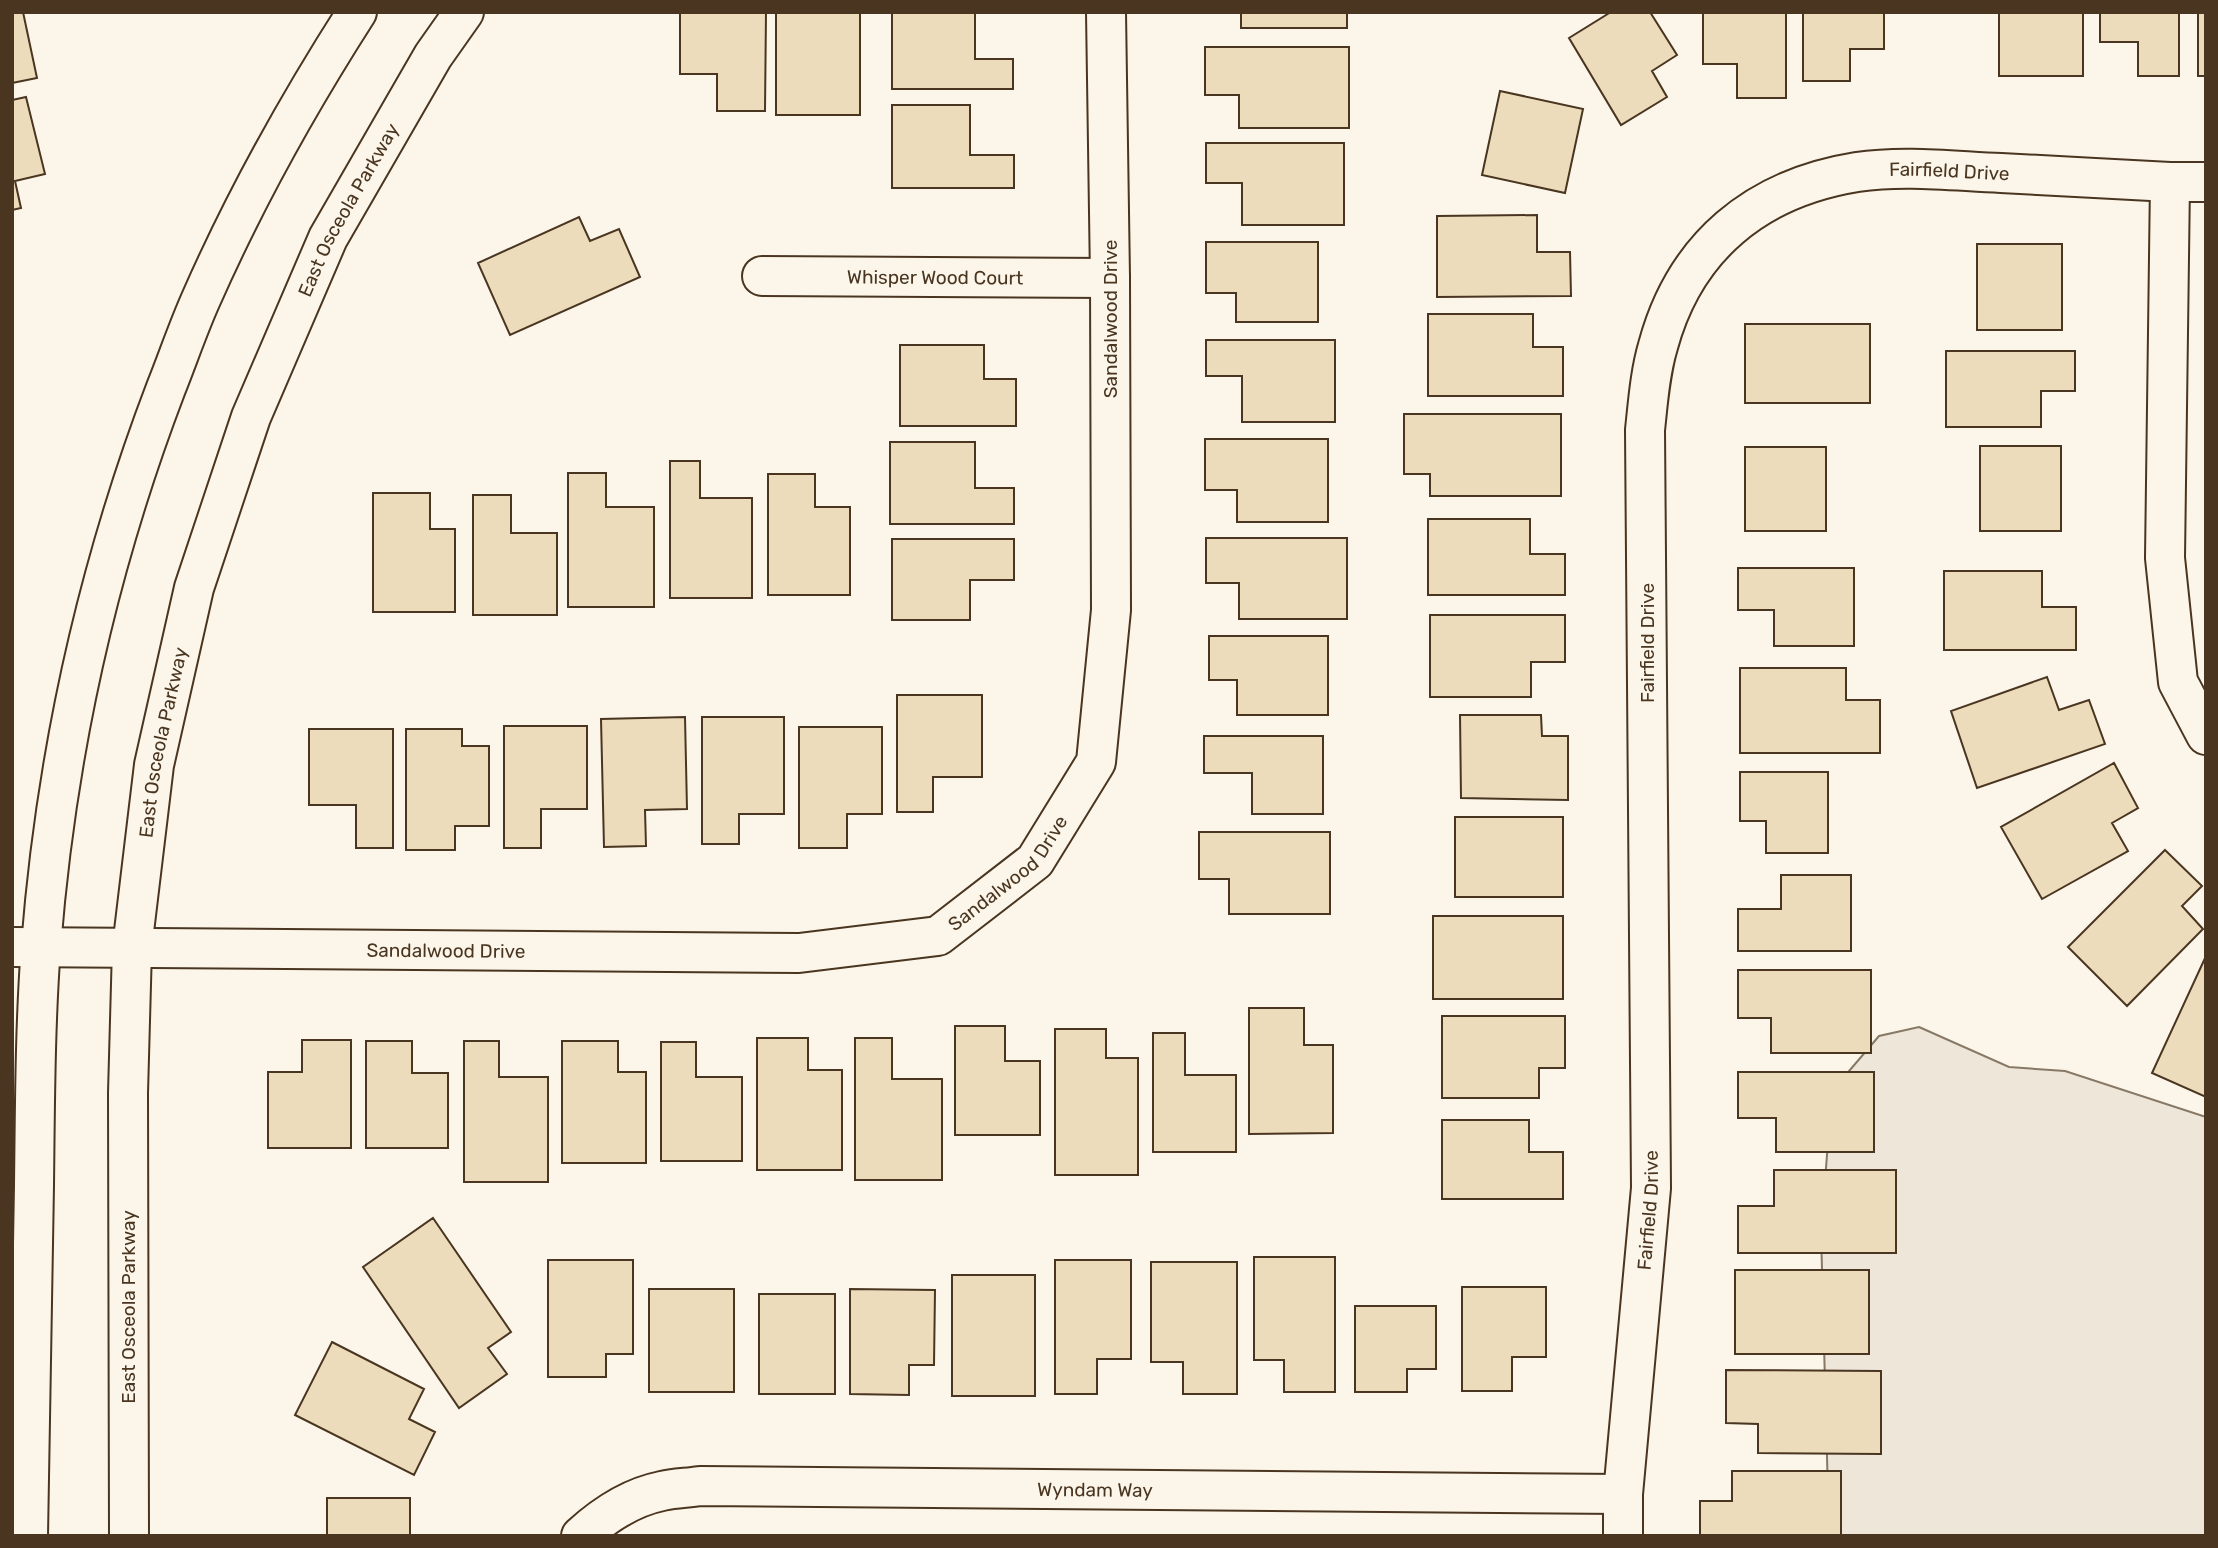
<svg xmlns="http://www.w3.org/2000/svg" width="2218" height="1548" font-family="Rubik,sans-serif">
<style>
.green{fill:#ede6d9;stroke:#887966;stroke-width:2}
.building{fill:#ecdcbc;stroke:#4a3520;stroke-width:2}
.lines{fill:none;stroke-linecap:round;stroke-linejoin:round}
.minor-casing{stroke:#4a3520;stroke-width:42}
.primary-casing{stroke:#4a3520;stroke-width:42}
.minor{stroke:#fbf6e9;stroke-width:38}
.primary{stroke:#fbf6e9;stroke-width:38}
.labels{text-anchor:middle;stroke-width:5;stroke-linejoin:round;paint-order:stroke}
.street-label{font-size:19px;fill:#4a3520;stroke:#fbf6e9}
</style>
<rect width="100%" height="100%" fill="#fbf6e9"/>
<!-- green -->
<path class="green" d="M1919,1027L2009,1067L2065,1071L2206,1117V1536H1831L1829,1532L1821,1232L1832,1091L1879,1036Z"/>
<!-- building -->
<path class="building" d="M12,12H23L37,78L12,83Z
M680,12H766L765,111H717V74H680Z
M776,12H860V115H776Z
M892,12H975V59H1013V89H892Z
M1241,12H1347V28H1241Z
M1611,12H1650L1677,55L1652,71L1667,97L1621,125L1569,38Z
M1703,12H1786V98H1737V64H1703Z
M1803,12H1884V49H1850V81H1803Z
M1999,12H2083V76H1999Z
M2100,12H2179V76H2138V42H2100Z
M2198,12H2206V76H2198Z
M1205,47H1349V128H1239V95H1205Z
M1500,91L1583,109L1565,193L1482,175Z
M26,97L45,174L15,181L21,208L12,210V100Z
M892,105H970V155H1014V188H892Z
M1206,143H1344V225H1242V183H1206Z
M1537,215V252H1570L1571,296L1437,297V216Z
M579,217L590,241L619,229L640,277L510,335L478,263Z
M1206,242H1318V322H1236V293H1206Z
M1977,244H2062V330H1977Z
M1428,314H1533V347H1563V396H1428Z
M1745,324H1870V403H1745Z
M1206,340H1335V422H1242V376H1206Z
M900,345H984V379H1016V426H900Z
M1946,351H2075V391H2041V427H1946Z
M1404,414H1561V496H1430V474H1404Z
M1205,439H1328V522H1237V490H1205Z
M890,442H975V488H1014V524H890Z
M1980,446H2061V531H1980Z
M1745,447H1826V531H1745Z
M670,461H700V498H752V598H670Z
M568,473H606V507H654V607H568Z
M768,474H815V507H850V595H768Z
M373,493H430V529H455V612H373Z
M473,495H511V533H557V615H473Z
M1428,519H1530V554H1565V595H1428Z
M1206,538H1347V619H1239V583H1206Z
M892,539H1014V580H970V620H892Z
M1738,568H1854V646H1774V610H1738Z
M1944,571H2042V607H2076V650H1944Z
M1430,615H1565V662H1531V697H1430Z
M1209,636H1328V715H1237V680H1209Z
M1740,668H1846V700H1880V753H1740Z
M2047,677L2059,710L2089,700L2105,744L1977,788L1951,711Z
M897,695H982V777H933V812H897Z
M1460,715H1541L1542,736H1568V800L1461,798Z
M685,717L687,809L645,810L646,846L604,847L601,719Z
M702,717H784V814H739V844H702Z
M504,726H587V809H541V848H504Z
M799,727H882V814H847V848H799Z
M309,729H393V848H356V805H309Z
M406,729H462V746H489V826H455V850H406Z
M1204,736H1323V814H1252V773H1204Z
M2114,763L2138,808L2112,823L2128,851L2042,899L2001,827Z
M1740,772H1828V853H1766V821H1740Z
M1455,817H1563V897H1455Z
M1199,832H1330V914H1229V879H1199Z
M2165,850L2202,886L2182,906L2203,929L2127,1006L2068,947Z
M1781,875H1851V951H1738V909H1781Z
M1433,916H1563V999H1433Z
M2206,956V1097L2152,1073Z
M1738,970H1871V1053H1771V1018H1738Z
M1249,1008H1304V1045H1333V1133L1249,1134Z
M1442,1016H1565V1068H1539V1098H1442Z
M955,1026H1005V1061H1040V1135H955Z
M1055,1029H1106V1058H1138V1175H1055Z
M1153,1033H1185V1075H1236V1152H1153Z
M757,1038H808V1070H842V1170H757Z
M855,1038H892V1079H942V1180H855Z
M302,1040H351V1148H268V1072H302Z
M366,1041H412V1073H448V1148H366Z
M464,1041H499V1077H548V1182H464Z
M562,1041H618V1072H646V1163H562Z
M661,1042H696V1077H742V1161H661Z
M1738,1072H1874V1152H1776V1118H1738Z
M1442,1120H1529V1152H1563V1199H1442Z
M1774,1170H1896V1253H1738V1206H1774Z
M433,1218L511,1332L488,1348L507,1374L459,1408L363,1267Z
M1254,1257H1335V1392H1284V1360H1254Z
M548,1260H633V1354H606V1377H548Z
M1055,1260H1131V1359H1097V1394H1055Z
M1151,1262H1237V1394H1183V1362H1151Z
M1735,1270H1869V1354H1735Z
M952,1275H1035V1396H952Z
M1462,1287H1546V1357H1512V1391H1462Z
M649,1289H734V1392H649Z
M850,1289L935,1290L934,1365H909V1395L850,1394Z
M759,1294H835V1394H759Z
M1355,1306H1436V1369H1407V1392H1355Z
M332,1342L424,1389L409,1419L435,1432L414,1475L295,1415Z
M1726,1370L1881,1371V1454L1758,1453V1424L1726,1423Z
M1732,1471H1841V1536H1700V1501H1732Z
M327,1498H410V1536H327Z"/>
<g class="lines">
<defs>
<g id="minor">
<path d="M2170,182L2165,558L2178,682L2206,735"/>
<path id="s1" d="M762,276L1110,278"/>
<path id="s2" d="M12,947L799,953L938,936L1035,861L1096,762L1111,610L1110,278L1106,12"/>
<path id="s3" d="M581,1536C603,1516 632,1497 662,1491C674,1488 687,1488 700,1486L1623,1494"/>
<path id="s4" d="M1623,1536V1494L1651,1188L1645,430C1648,402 1650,373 1658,346C1685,246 1757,188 1857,172C1904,165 1953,171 2001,173C2057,176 2114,179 2170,182H2206"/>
</g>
<g id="primary">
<path d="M28,1536C30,1419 32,1302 34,1185C35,1106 35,1025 41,946C56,756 98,566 166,388C178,358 188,328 201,299C245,199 298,104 357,12"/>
<path id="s5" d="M129,1536L128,1093L132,948L154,765L194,588L251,417L328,238L433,56L464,12"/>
</g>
</defs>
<!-- minor casing -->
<use href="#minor" class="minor-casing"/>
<!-- primary casing -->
<use href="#primary" class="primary-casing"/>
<!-- minor -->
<use href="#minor" class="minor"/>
<!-- primary -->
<use href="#primary" class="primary"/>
</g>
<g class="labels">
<!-- street labels -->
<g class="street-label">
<text dy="7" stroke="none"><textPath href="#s4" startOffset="1566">Fairfield Drive</textPath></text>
<text dy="7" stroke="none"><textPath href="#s5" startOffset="1363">East Osceola Parkway</textPath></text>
<text dy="7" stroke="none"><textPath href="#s1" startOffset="173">Whisper Wood Court</textPath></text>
<text transform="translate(1110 319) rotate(-90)" y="7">Sandalwood Drive</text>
<text transform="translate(1647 643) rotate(-90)" y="7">Fairfield Drive</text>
<text dy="7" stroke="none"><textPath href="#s5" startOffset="796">East Osceola Parkway</textPath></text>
<text dy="7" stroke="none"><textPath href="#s2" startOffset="1022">Sandalwood Drive</textPath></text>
<text dy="7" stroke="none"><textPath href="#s2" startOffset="434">Sandalwood Drive</textPath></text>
<text dy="7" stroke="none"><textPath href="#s4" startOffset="327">Fairfield Drive</textPath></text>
<text transform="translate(128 1307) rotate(-90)" y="7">East Osceola Parkway</text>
<text dy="7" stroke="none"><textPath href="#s3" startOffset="527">Wyndam Way</textPath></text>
</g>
</g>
<!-- border -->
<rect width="2218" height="1548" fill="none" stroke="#4a3520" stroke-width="28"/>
</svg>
